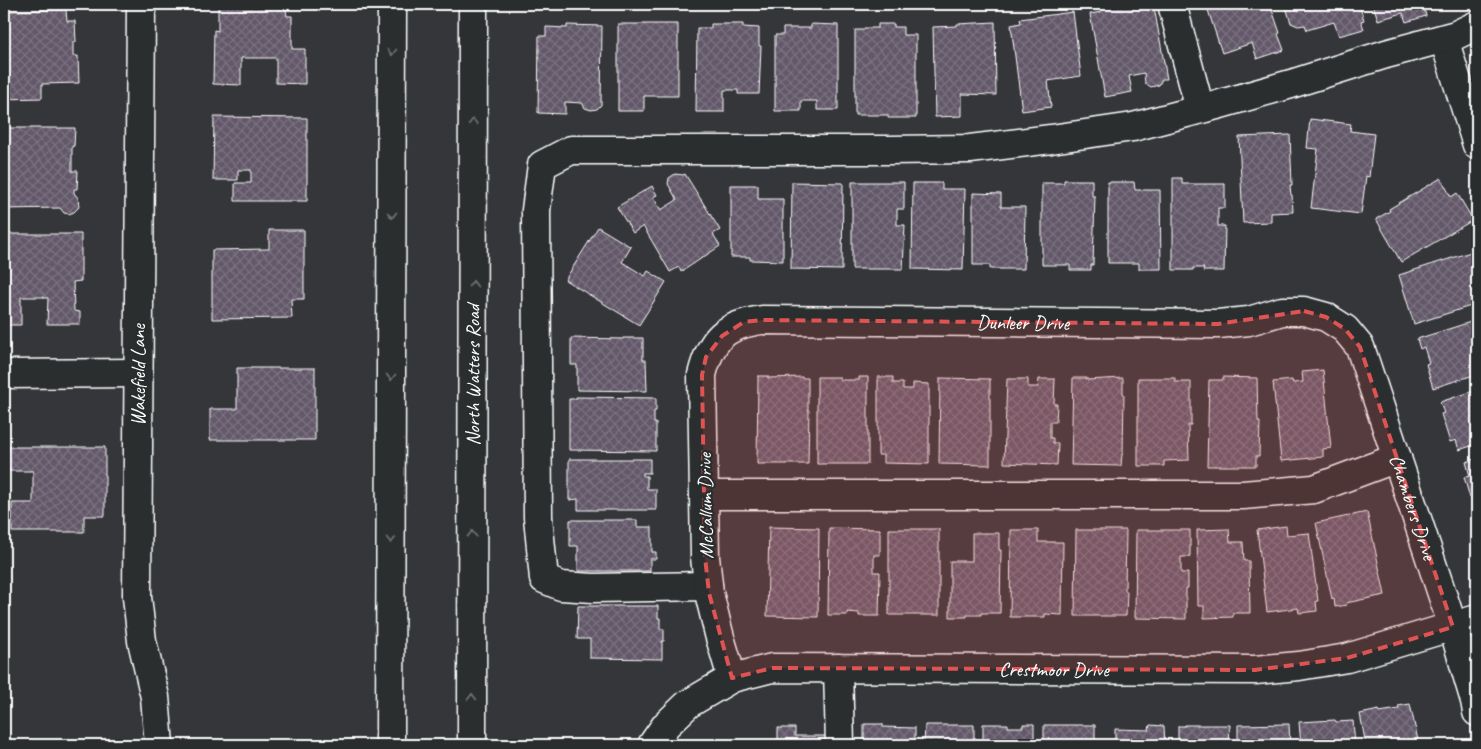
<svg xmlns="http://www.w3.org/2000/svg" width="1481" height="749" font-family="Caveat,sans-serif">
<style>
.building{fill:url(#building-cross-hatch);stroke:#fff}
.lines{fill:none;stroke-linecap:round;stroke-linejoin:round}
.minor-casing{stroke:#fff;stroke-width:31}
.major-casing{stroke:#fff;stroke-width:31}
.minor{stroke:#2a2d2e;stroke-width:28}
.major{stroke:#2a2d2e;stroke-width:28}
.oneway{stroke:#6a6c6d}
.marked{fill:#de5353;fill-opacity:0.2;stroke:#de5353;stroke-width:4;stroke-dasharray:10 6;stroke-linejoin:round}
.labels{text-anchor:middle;stroke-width:4.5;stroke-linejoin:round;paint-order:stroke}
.street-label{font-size:20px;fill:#fff;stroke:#2a2d2e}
</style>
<defs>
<pattern id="building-cross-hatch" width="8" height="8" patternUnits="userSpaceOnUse" patternTransform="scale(1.25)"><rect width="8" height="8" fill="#635969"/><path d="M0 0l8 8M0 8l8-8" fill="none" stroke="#7a7280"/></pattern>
</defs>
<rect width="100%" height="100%" fill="#35363a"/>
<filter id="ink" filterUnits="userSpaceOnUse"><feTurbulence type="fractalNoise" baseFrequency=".02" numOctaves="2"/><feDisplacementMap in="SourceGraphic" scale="10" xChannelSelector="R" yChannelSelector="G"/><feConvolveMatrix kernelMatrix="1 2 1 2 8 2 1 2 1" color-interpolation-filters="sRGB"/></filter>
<g filter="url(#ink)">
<!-- building -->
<path class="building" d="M218,4H285L287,16H292V49H305V84L276,83V58H241V85L213,84L214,30L218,31Z
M1123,4H1145L1146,8L1154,7L1167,79H1162L1159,85L1151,87L1145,83L1144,73L1129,76L1132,92L1105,97L1090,14L1101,12L1100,8Z
M1206,4H1270L1280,33L1278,34L1284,50L1257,59L1252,43L1222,53Z
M1285,4H1359L1364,20L1361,21L1364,29L1339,36L1334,22L1307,30L1305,25L1298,26L1291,23Z
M1373,4H1423L1426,16L1406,22L1403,13L1378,20Z
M66,10L67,21H75L76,42H73V56H78L79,83L42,84V98L4,99V11Z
M1073,12L1081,76L1048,81L1051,107L1022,111L1011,25L1021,23L1020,19Z
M995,22L996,95L962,94V116L935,117L933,27L957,26V24Z
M618,24H678V96H644V111H618Z
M711,24H743V27L759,28V46H761L759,94H738V90H724V112H696L697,28H711Z
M811,24L838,25V110H817V101H801V111H775V35H783V28H811Z
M878,24H894V27H903V35H916V118H888V115H855V30H864V28H878Z
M567,25L602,26L601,105L597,109L591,110L585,108L582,103L565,102V114L538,113L539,36H546V27L567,28Z
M214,117L307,118V201H235V183H251V170H238V180H213Z
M1310,119L1351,124L1350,131L1374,134L1369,177L1366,176L1361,214L1311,208L1318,149L1307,148Z
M4,128H75L74,146H72V171H78L77,189H74V193L78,198L79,207L74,212L69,214L64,213L60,208L4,209Z
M1290,135L1292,185H1290L1291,195H1292L1293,212L1271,213V222L1243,223L1239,137Z
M675,174L683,175L685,174L720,230L713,234L720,246L681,272L679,267L670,272L643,226L633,233L617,207L652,186L657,195L653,197L661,210L677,200L668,184L669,178Z
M1173,178H1182V184H1225V208H1218V226H1225L1224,271H1203L1204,268H1193V270H1173Z
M1441,178L1451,197L1457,193L1473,220L1401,262L1376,219L1390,211L1389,209Z
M1064,180H1092V196H1095L1093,265H1091V270H1070V265H1042V183H1064Z
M792,182L843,183L842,270L791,269Z
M852,182H904V209H897V225H905L903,269H852Z
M1108,182H1134L1135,190H1160L1161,269H1139V263H1108Z
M913,183H942V189H965L963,270L912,269Z
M731,185H758V199H783V261L750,260V257H731Z
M973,193L1001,194V207H1025L1024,269H990V265H973Z
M598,227L631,247L622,262L645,276L648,271L666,282L639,325L565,280Z
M269,230H304V299H291L292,318L212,319V250L269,249Z
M4,234H81V281L73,282L74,311L80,312V324H47L48,298H44V297H21V325H4Z
M1477,250V304L1414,324L1399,275Z
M1477,320V374L1433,388L1426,364L1429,363L1424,347L1420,349L1417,339Z
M571,338L623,339V338H643V360H646L647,391L577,390V365H571Z
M237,368H315V440H210V409H237Z
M1323,370L1331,448L1323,449V457L1281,461L1273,382L1292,380L1293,383L1303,382L1302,372Z
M758,376H768V378L802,377V378H808V410H809L808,464H757Z
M817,377H840V380H859V377H868V464H817Z
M878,377H893V383H903V389H913V383L929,384V464L883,463V455H878Z
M1223,377L1257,378L1258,422H1260L1259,456H1256V466H1207L1209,380H1223Z
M940,378L990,379V465L939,464Z
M1073,378H1087V380L1123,378V393L1124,394L1123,454H1122L1121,466L1071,465Z
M1138,378H1175V382H1191V425H1188L1189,460L1164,461V466H1138Z
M1007,379H1028V387H1038L1039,379H1055L1054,404H1057L1056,422H1050V438H1053V443H1058L1057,465L1004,463Z
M1477,390V444L1459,450L1456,440L1450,442L1441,414L1444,413L1440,402Z
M576,397L656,398V411H654V423H656V451L569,450V399H576Z
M4,447H105V516H84V532H12V503H33V471H4Z
M1477,458V506L1474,496L1470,498L1464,477L1470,476L1466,462Z
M569,459H650V473H643V476H647V489H656V510H578V499L569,500Z
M1367,512L1385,595L1346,603L1347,605L1335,607L1334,598L1332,599L1316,523Z
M570,520H637V527H652V552H656V559H650V571H578V546H570Z
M1286,526L1287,535L1309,533L1318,601H1316L1317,611L1299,613L1298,608L1267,612L1257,530Z
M769,527L819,528L818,617L767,616Z
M829,528L880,529V555H874V572H880L879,616H859V613L847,612V615H828Z
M889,529H939V615H889Z
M1229,529L1230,542H1243L1244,561H1249L1250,613H1233V617L1204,618V606H1198L1197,530Z
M1011,530H1038V542H1063L1062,615L1045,614V617H1010Z
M1076,530H1126L1125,591H1127L1126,616H1075Z
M1136,530H1190V557H1181V573H1188V588H1186V619L1135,618Z
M972,533H999V550H1001L1000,613H981V615H967V617H950V561H972Z
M578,606H658V618H660V629H664V641H662V659L590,658V639H577Z
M1410,704L1419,745H1366L1360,714L1379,710V712L1399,709L1398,706Z
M1335,720L1336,722L1353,721L1355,745H1301L1299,722Z
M864,724H883V727L915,728V745H864Z
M983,724H1008V727H1023V724H1034V745H983Z
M1289,724L1290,745H1238V725Z
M925,725H974V738H976V745H924Z
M1044,725H1095V745H1044Z
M1150,725L1164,726L1165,745H1115V729L1149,730Z
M1185,725H1230L1229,745H1178V726H1185Z
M778,728H795V736H828V745H778Z"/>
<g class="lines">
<defs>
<g id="minor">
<path d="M141,4L137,597L142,641L155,697L159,745"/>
<path d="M1172,4L1200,109"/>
<path d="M1444,39L1477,145"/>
<path d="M4,374L138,373"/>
<path d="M704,495H1243L1314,489L1397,458"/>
<path d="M708,586L593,588L561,586L544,579L538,517L536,210L542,165L571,150H889L970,149L1051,139L1133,127L1217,105L1291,84L1386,54L1456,35L1477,25"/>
<path d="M838,668L840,745"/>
<path id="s1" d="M732,678L719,634L709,593L705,557L702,375C711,338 725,325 762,320L1218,324L1249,321L1282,311H1304L1326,317L1345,329L1360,347L1453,627L1475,701L1477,712"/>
<path id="s2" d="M652,745L666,725L688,704L732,678L772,668L1255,670L1299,666L1347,658L1477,619"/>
</g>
<g id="major">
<path d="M390,745L392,4"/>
<path id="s3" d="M472,745L473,4"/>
</g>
</defs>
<!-- minor casing -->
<use href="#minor" class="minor-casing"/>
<!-- major casing -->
<use href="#major" class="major-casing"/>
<!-- minor -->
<use href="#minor" class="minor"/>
<!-- major -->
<use href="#major" class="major"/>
</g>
<!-- one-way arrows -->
<defs><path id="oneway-chevron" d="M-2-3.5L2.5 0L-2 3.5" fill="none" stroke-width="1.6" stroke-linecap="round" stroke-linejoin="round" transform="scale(1.25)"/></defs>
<g class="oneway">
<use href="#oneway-chevron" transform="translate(392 52) rotate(90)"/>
<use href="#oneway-chevron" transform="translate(473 122) rotate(-90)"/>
<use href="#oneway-chevron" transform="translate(392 215) rotate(90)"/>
<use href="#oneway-chevron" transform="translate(473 284) rotate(-90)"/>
<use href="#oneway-chevron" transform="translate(391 377) rotate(90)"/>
<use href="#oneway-chevron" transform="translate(472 534) rotate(-90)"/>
<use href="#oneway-chevron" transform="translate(391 540) rotate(90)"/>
<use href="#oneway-chevron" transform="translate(472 697) rotate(-90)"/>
</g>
</g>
<!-- marked area -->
<path class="marked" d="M1304,311L1326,317L1345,329L1360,347L1453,627L1347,658L1255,670L772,668L732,678L709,593L705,557L702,375L706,357L722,336L744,322L762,320L1218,324Z"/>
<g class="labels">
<!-- street labels -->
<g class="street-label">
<text dy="7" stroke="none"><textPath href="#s1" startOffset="656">Dunleer Drive</textPath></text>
<text dy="7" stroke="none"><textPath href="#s3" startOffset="370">North Watters Road</textPath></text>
<text transform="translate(138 375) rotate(-90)" y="7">Wakefield Lane</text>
<text transform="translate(705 506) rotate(-91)" y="7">McCallum Drive</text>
<text dy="7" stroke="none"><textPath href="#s1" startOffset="1176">Chambers Drive</textPath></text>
<text dy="7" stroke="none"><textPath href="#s2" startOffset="429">Crestmoor Drive</textPath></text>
</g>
</g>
<!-- margin -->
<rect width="1481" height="749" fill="none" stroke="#2a2d2e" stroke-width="20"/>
<rect x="10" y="10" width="1461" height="729" fill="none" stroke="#fff" stroke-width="2" filter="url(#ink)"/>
</svg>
